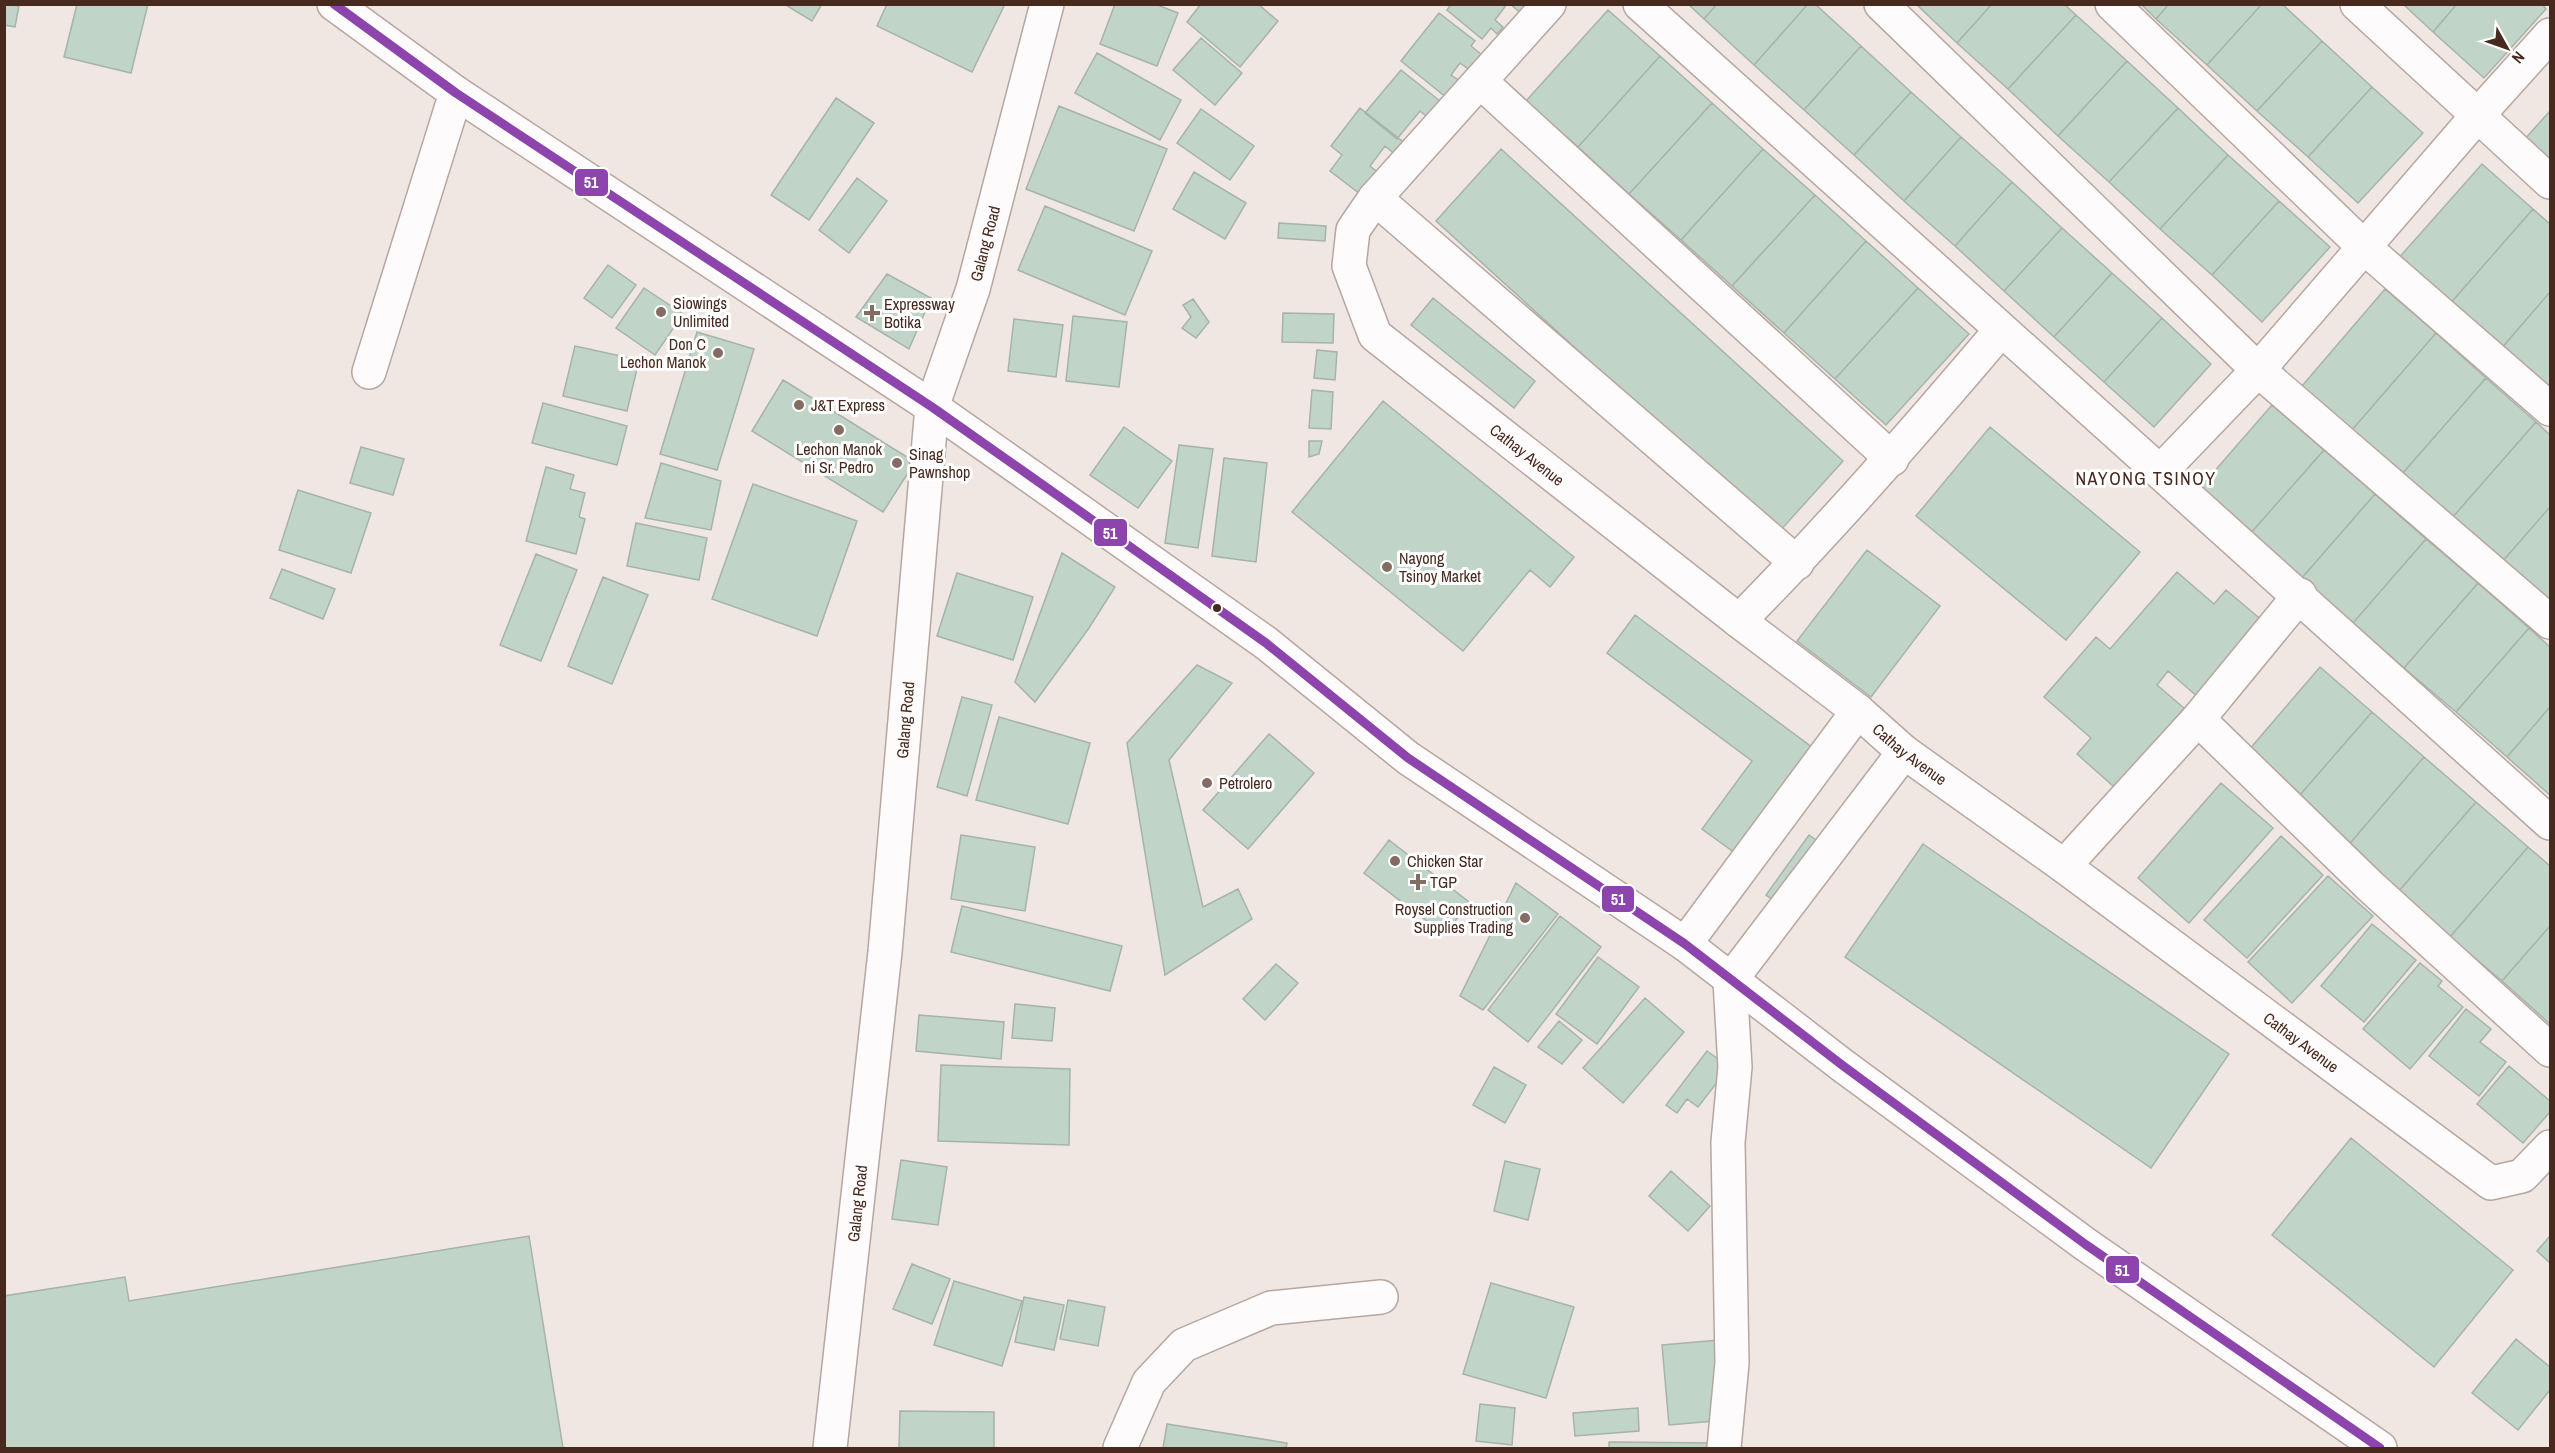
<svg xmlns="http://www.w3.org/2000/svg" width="2555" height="1453" font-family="'Archivo Narrow',sans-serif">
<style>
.building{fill:#c1d4c8;stroke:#a6b3a9;stroke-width:1.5}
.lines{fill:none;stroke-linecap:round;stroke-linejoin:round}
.minor-casing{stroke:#b7a69f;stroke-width:36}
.major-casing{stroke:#b7a69f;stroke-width:36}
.minor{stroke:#fdfbfb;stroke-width:33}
.major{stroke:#fdfbfb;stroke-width:33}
.bus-1-casing{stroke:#fff;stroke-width:14}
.bus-1{stroke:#8e44ad;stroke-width:9}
.poi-dot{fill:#836c62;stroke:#fff;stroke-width:2}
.bus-dot{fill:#48291d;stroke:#fff;stroke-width:2}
.labels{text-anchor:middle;stroke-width:6;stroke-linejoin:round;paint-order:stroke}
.street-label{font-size:16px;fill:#48291d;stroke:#fff}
.poi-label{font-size:16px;fill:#48291d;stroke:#fff;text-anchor:start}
.neighbourhood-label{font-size:18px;letter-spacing:1.5px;fill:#48291d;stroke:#fff}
.line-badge{stroke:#fff;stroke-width:2}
.badge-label{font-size:16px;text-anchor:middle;font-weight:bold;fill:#fff}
</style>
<rect width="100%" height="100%" fill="#f0e7e3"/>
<!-- building -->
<path class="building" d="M4,4L19,6L15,27L4,25Z
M77,4H148L131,73L64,57Z
M784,4H822L812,21Z
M887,4H1005L972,72L877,26Z
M1115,4H1155L1178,13L1157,66L1100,44Z
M1201,4H1258L1278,21L1240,67L1187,22Z
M1451,4H1507L1495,20L1503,27L1497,34L1491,28L1482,39L1447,10Z
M1510,4H1529L1522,14Z
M1688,4H1717L1704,19Z
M1717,4H1808L1754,65L1704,19Z
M1808,4H1815L1861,46L1804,110L1754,65Z
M1916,4H1992L1957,43Z
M1992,4H2064L2076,15L2008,89L1957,43Z
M2141,4H2169L2156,19Z
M2169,4H2262L2207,65L2156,19Z
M2262,4H2282L2322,41L2257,111L2207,65Z
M2403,4H2457L2433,32Z
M2457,4H2542L2546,9L2484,78L2433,32Z
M1608,10L1660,56L1578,147L1526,101Z
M1439,13L1475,41L1471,46L1487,59L1475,74L1460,63L1451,75L1460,81L1447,98L1401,61Z
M2076,15L2127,61L2058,136L2008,89Z
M1201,38L1242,73L1215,105L1173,70Z
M2322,41L2372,87L2308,157L2257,111Z
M1861,46L1911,92L1854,155L1804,110Z
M1097,53L1181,100L1160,140L1075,93Z
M1660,56L1712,103L1629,194L1578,147Z
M2127,61L2178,108L2109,182L2058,136Z
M1401,70L1445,105L1432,121L1420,111L1397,139L1365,113Z
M2372,87L2423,133L2358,203L2308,157Z
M1911,92L1961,137L1904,201L1854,155Z
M836,98L874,123L809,220L771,195Z
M1712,103L1763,149L1681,240L1629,194Z
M1059,106L1167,149L1134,231L1026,189Z
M1360,108L1406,144L1397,156L1385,146L1370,166L1385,178L1368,200L1330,171L1342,155L1331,146Z
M2178,108L2228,155L2160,229L2109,182Z
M1201,109L1254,146L1230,180L1177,143Z
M2550,111V164L2524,140Z
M1961,137L2012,182L1955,246L1904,201Z
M1501,149L1843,461L1778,533L1436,221Z
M1763,149L1815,195L1732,286L1681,240Z
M2228,155L2279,201L2212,275L2160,229Z
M2482,164L2533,209L2449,305L2397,260Z
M1194,172L1246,203L1225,239L1173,209Z
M857,178L887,201L849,253L819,230Z
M2012,182L2062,228L2004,291L1955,246Z
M1815,195L1866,241L1784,333L1732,286Z
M2279,201L2330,247L2262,322L2212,275Z
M1045,206L1152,251L1125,315L1018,270Z
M2533,209L2550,224V292L2500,350L2449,305Z
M1279,223L1326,226L1325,241L1278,238Z
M2062,228L2112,273L2054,337L2004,291Z
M1866,241L1918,288L1835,379L1784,333Z
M608,265L636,285L612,318L584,298Z
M2112,273L2162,318L2104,382L2054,337Z
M887,274L931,298L909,349L856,317Z
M644,288L683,314L655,355L616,328Z
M1918,288L1969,334L1886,425L1835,379Z
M2385,289L2436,333L2352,430L2302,386Z
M2550,292V394L2500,350Z
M1433,298L1535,381L1514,408L1411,325Z
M1193,299L1209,322L1196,338L1182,328L1191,317L1183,305Z
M1283,313L1334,314L1333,343L1282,342Z
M1073,316L1127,322L1119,387L1066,381Z
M2162,318L2211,364L2154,427L2104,382Z
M1014,319L1063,325L1056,377L1008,371Z
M697,332L754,349L717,470L660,454Z
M2436,333L2486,378L2402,474L2352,430Z
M575,346L639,360L627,411L563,396Z
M1317,350L1337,352L1335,380L1314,378Z
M2486,378L2536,422L2452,518L2402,474Z
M783,380L915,462L883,512L752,431Z
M1312,390L1333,392L1331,429L1309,428Z
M1383,401L1574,557L1550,587L1530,570L1463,651L1292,512Z
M543,403L627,426L617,465L532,443Z
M2272,405L2324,450L2250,534L2199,489Z
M2536,422L2550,435V507L2502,562L2452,518Z
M1124,427L1172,461L1138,508L1090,475Z
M1990,427L2140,552L2066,640L1916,516Z
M1309,441H1322L1319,454L1309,457Z
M1179,445L1213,449L1198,548L1165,543Z
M361,447L404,459L393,495L350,483Z
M2324,450L2375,494L2301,579L2250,534Z
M1224,458L1267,463L1256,562L1212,556Z
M661,463L721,481L711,530L645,518Z
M546,467L574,475L570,489L585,493L579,517L585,519L576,554L526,541Z
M753,484L857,521L817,636L712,599Z
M298,490L371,513L351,573L279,550Z
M2375,494L2426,539L2353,623L2301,579Z
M2550,507V605L2502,562Z
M636,523L707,538L699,580L627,566Z
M2426,539L2478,583L2404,668L2353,623Z
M1867,550L1940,606L1871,697L1797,641Z
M1062,553L1115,587L1089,628L1035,702L1015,682Z
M536,554L577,570L541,661L500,645Z
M282,569L335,589L323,619L270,598Z
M2177,572L2214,604L2226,590L2264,622L2199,698L2168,671L2157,685L2191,714L2122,794L2077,754L2091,738L2044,697L2096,637L2110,649Z
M957,573L1033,597L1013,660L937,636Z
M603,577L648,595L612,684L568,666Z
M2478,583L2529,628L2456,712L2404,668Z
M1635,615L1813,748L1735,853L1702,829L1752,761L1607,653Z
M2529,628L2550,647V707L2507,757L2456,712Z
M1197,665L1232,683L1169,760L1203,907L1238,889L1252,919L1165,975L1127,743Z
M2320,667L2372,712L2293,803L2242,758Z
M962,697L992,705L967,796L937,787Z
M2550,707V795L2507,757Z
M2372,712L2424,757L2346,848L2293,803Z
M999,717L1090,743L1068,824L976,800Z
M1269,734L1314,773L1248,849L1203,810Z
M2424,757L2476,802L2398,892L2346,848Z
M2221,783L2273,828L2189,923L2138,878Z
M2476,802L2528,847L2450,937L2398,892Z
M961,835L1035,847L1025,911L951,899Z
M1809,835L1823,845L1780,905L1766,895Z
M2281,836L2323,875L2247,958L2204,920Z
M1389,840L1469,902L1445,935L1364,873Z
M1923,844L2229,1054L2151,1168L1845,957Z
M2528,847L2550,866V926L2502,981L2450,937Z
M2328,876L2373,916L2292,1003L2248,962Z
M1516,883L1558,914L1483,1010L1460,996Z
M962,906L1122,946L1110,991L951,952Z
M1560,916L1601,947L1528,1042L1488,1010Z
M2372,924L2416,960L2364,1022L2321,986Z
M2550,926V1024L2502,981Z
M1598,957L1639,987L1597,1044L1556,1014Z
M2420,963L2442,981L2438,986L2463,1007L2410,1069L2363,1029Z
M1276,964L1298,983L1265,1020L1243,999Z
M1645,998L1684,1032L1623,1103L1583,1068Z
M1015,1004L1055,1008L1052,1041L1012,1038Z
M2466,1009L2491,1029L2480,1042L2506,1062L2479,1096L2429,1056Z
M919,1015L1004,1022L1001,1059L916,1051Z
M1559,1021L1582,1040L1562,1064L1538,1047Z
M1707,1051L1729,1067L1698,1107L1687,1099L1677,1113L1666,1105Z
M941,1065L1070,1069L1069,1145L938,1141Z
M2509,1066L2550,1101V1112L2523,1143L2477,1104Z
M1494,1067L1526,1085L1505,1123L1473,1105Z
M2351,1138L2513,1270L2434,1367L2272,1235Z
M901,1160L947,1167L938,1225L892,1219Z
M1505,1161L1540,1169L1528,1220L1494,1211Z
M1671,1171L1710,1206L1688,1231L1649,1196Z
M529,1236L563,1448H4V1296L125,1277L129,1301Z
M2550,1236V1263L2537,1251Z
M912,1264L950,1279L932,1324L893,1309Z
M954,1281L1022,1301L1002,1366L934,1345Z
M1491,1283L1574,1307L1546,1398L1463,1374Z
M1024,1297L1064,1305L1054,1350L1015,1342Z
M1068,1300L1105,1307L1098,1346L1060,1339Z
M2516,1339L2550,1367V1390L2518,1430L2472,1393Z
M1719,1340L1726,1420L1669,1425L1662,1345Z
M1480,1404L1515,1408L1512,1445L1476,1441Z
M1638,1408L1639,1431L1575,1436L1573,1413Z
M900,1411L994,1412V1448H899Z
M1167,1424L1287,1443L1286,1448H1163Z
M1609,1442L1714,1443V1448H1609Z"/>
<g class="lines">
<defs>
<g id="minor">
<path id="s1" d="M1549,4L1375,198L1353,230L1349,266L1375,335L1739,621L1858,711L1904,752L2064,866L2491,1183L2522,1176L2550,1147"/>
<path d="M1640,4L2550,823"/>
<path d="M1881,4L2258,370L2550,622"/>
<path d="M2112,4L2365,248L2550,409"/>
<path d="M2357,4L2550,182"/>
<path d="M1481,82L1892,459"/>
<path d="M1375,198L1797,563"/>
<path d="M369,372L456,93"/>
<path d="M2161,471L2258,370L2478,115L2550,35"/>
<path d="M1739,621C1831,528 1916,430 2001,330"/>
<path d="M2198,719L2370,886L2550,1050"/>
<path d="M2064,866L2198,719L2300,595"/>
<path d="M1685,944L1858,711"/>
<path id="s2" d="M830,1448L885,952L932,407L973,289L1047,4"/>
<path d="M1120,1448L1149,1382L1184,1345L1271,1308L1381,1297"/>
<path d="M1724,1448L1732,1363L1728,1142L1735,1067L1730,981L1904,752"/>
</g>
<path id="major" d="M334,4L456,93L932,407L1033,478L1266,643L1408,758L1685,944L1842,1065L2085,1244L2380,1448"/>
</defs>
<!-- minor casing -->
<use href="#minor" class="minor-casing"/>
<!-- major casing -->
<use href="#major" class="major-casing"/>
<!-- minor -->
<use href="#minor" class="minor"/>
<!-- major -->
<use href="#major" class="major"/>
<defs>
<path id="bus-1" d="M334,4L456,93L932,407L1033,478L1266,643L1408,758L1685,944L1842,1065L2085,1244L2380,1448"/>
</defs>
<!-- bus-1 casing -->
<use href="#bus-1" class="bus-1-casing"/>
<!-- bus-1 -->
<use href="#bus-1" class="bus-1"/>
</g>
<!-- markers -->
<g class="poi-dot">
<circle cx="661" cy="312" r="6"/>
<path d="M869 304h6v6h6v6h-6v6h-6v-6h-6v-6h6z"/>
<circle cx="718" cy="353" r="6"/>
<circle cx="799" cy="405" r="6"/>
<circle cx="839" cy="430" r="6"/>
<circle cx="897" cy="463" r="6"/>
<circle cx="1387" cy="567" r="6"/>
<circle cx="1207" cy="783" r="6"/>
<circle cx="1395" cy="861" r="6"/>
<path d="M1415 873h6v6h6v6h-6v6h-6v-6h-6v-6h6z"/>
<circle cx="1525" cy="918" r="6"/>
</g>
<circle class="bus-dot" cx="1217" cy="608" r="5"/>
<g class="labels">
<!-- street labels -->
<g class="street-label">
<text dy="6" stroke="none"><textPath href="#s2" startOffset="1218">Galang Road</textPath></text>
<text dy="6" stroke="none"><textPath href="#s1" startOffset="603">Cathay Avenue</textPath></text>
<text dy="6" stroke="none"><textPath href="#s2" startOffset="732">Galang Road</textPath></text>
<text dy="6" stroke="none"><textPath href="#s1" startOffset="1089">Cathay Avenue</textPath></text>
<text dy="6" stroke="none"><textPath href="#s1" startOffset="1575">Cathay Avenue</textPath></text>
<text dy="6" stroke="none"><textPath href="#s2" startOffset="246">Galang Road</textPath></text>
</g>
<!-- poi labels -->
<g class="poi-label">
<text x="673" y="309">Siowings<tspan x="673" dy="18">Unlimited</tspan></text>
<text x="884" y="310">Expressway<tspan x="884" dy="18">Botika</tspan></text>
<text x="706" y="350" text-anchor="end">Don C<tspan x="706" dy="18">Lechon Manok</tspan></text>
<text x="811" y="411">J&amp;T Express</text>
<text x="839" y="455" text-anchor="middle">Lechon Manok<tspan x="839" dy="18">ni Sr. Pedro</tspan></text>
<text x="909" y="460">Sinag<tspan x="909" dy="18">Pawnshop</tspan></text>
<text x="1399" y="564">Nayong<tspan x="1399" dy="18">Tsinoy Market</tspan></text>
<text x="1219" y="789">Petrolero</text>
<text x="1407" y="867">Chicken Star</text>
<text x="1430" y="888">TGP</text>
<text x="1513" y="915" text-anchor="end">Roysel Construction<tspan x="1513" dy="18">Supplies Trading</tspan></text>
</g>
<!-- neighbourhood labels -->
<g class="neighbourhood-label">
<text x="2146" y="485">NAYONG TSINOY</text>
</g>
</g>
<g class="line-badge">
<rect x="574" y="168" width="35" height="29" rx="6" fill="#8e44ad"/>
<rect x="1093" y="518" width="35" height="29" rx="6" fill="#8e44ad"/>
<rect x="1601" y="885" width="34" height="28" rx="6" fill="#8e44ad"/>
<rect x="2105" y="1255" width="35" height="29" rx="6" fill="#8e44ad"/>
</g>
<g class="badge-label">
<text x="591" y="188">51</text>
<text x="1110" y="539">51</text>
<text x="1618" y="905">51</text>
<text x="2122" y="1276">51</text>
</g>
<!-- border -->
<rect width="2555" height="1453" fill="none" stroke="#48291d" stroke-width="12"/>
<!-- north arrow -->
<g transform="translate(2507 48) rotate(130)" stroke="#ffffff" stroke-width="4.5" paint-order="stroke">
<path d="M0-4.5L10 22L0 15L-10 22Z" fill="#48291d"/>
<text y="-9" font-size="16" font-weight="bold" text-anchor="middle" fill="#48291d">N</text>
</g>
</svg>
